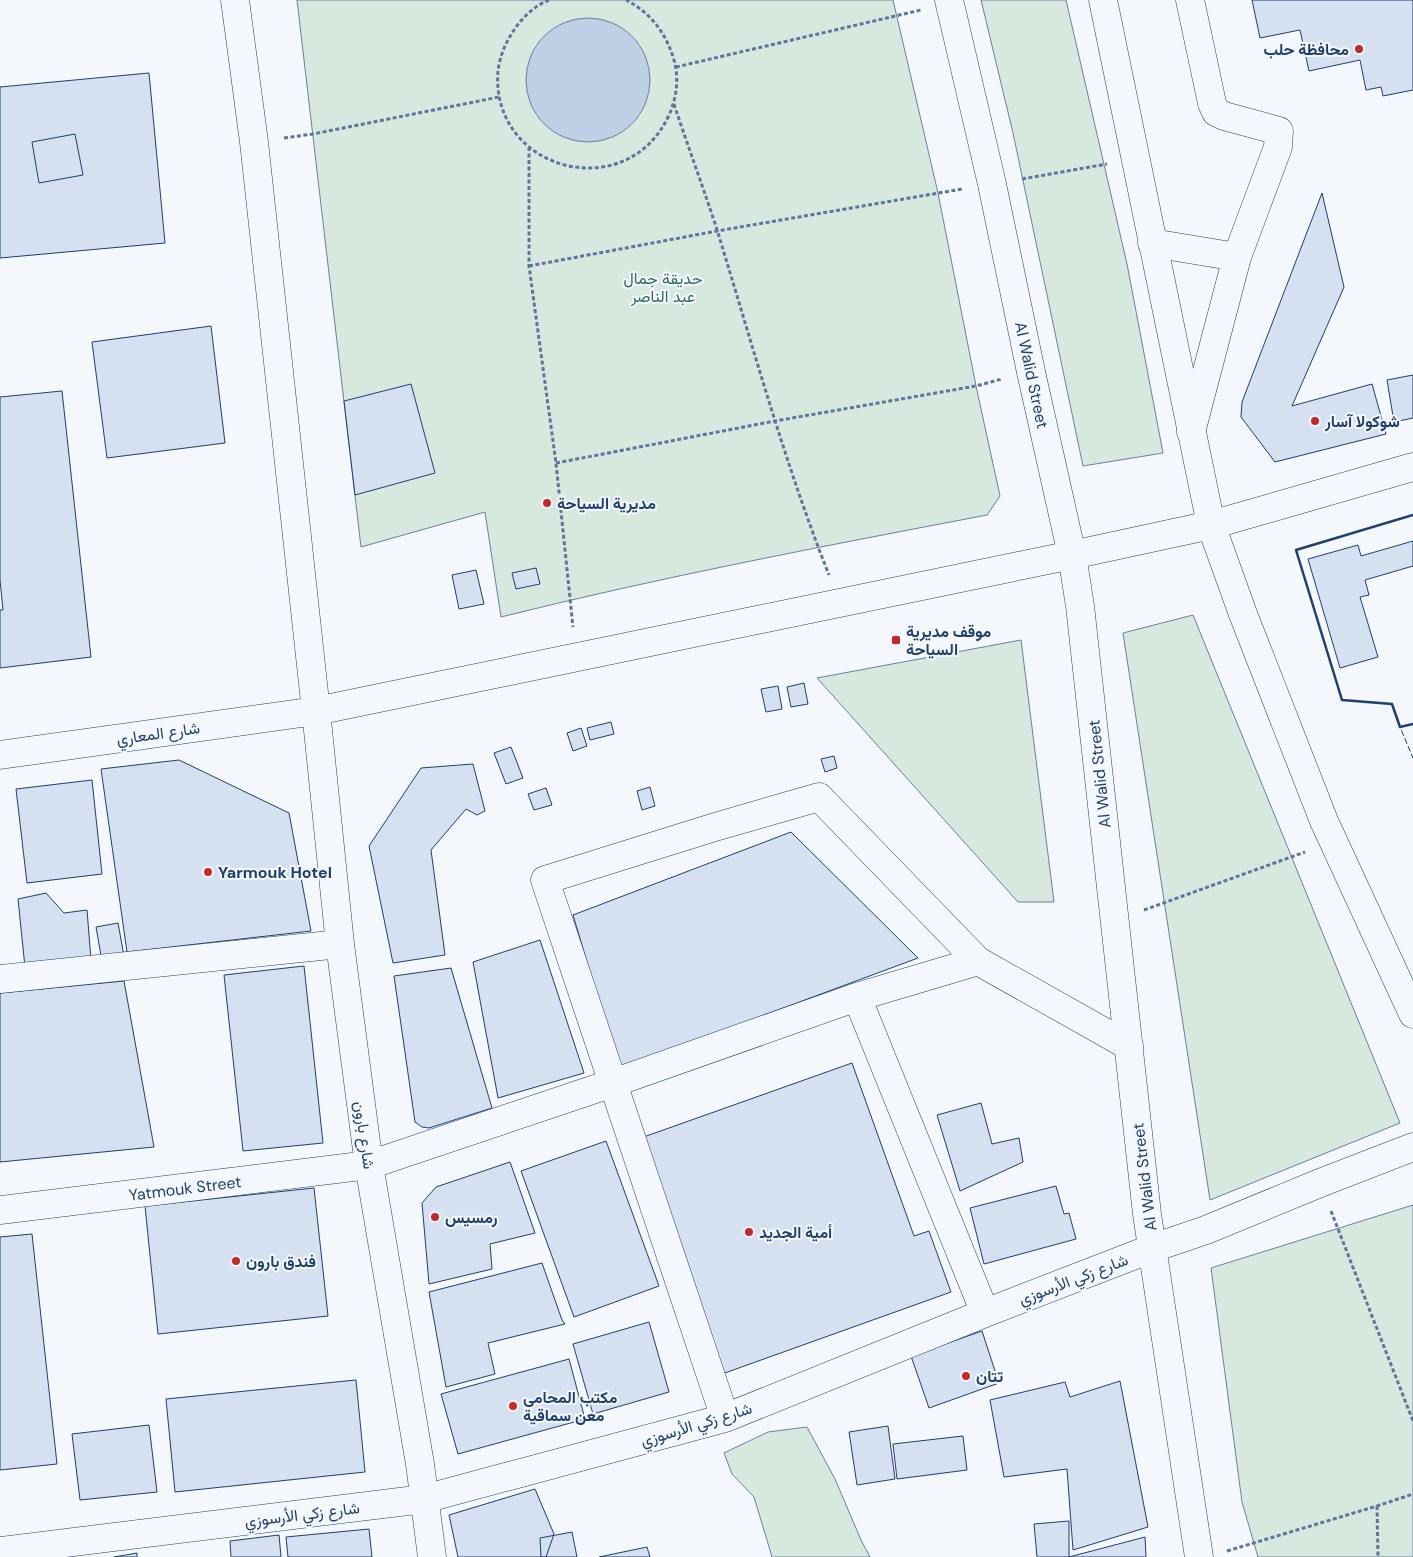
<svg xmlns="http://www.w3.org/2000/svg" width="1413" height="1557" font-family="'DM Sans',Vazirmatn,sans-serif">
<style>
.green{fill:#d7e8df;stroke:#687fa3}
.water{fill:#bed0e5;stroke:#687fa3}
.building{fill:#d5e0f0;stroke:#1d3f73}
.lines{fill:none;stroke-linecap:round;stroke-linejoin:round}
.minor-casing{stroke:#1d3f73;stroke-width:29}
.major-casing{stroke:#1d3f73;stroke-width:29}
.path{stroke:#5e769c;stroke-width:3;stroke-dasharray:4 2.5;stroke-linecap:butt}
.minor{stroke:#f4f7fb;stroke-width:28}
.major{stroke:#f4f7fb;stroke-width:28}
.fence{stroke:#1d3f73;stroke-width:1;stroke-dasharray:6 2.5;stroke-linecap:butt}
.wall{stroke:#1d3f73;stroke-width:2.5}
.poi-dot{fill:#c62828;stroke:#f4f7fb;stroke-width:2}
.labels{text-anchor:middle;stroke-width:4;stroke-linejoin:round;paint-order:stroke}
.poi-label{font-size:16px;font-weight:bold;fill:#1d3f73;stroke:#f4f7fb;text-anchor:start}
.park-label{font-size:16px;fill:#2c6c60;stroke:#f4f7fb}
.street-label{font-size:16px;fill:#1d3f73;stroke:#f4f7fb}
</style>
<rect width="100%" height="100%" fill="#f4f7fb"/>
<!-- green -->
<path class="green" d="M297,0H893L938,193L976,386L1000,496L987,515C824,546 661,577 501,617L485,512L361,547Z
M981,0H1066L1127,264L1163,453L1083,466L1013,133Z
M1193,615L1400,1123L1210,1200L1123,633Z
M1021,640L1054,902H1018L817,678Z
M1413,1205V1557H1258L1242,1502L1211,1268Z
M807,1427L835,1479L861,1540L870,1557H772L754,1497L732,1474L724,1453L768,1432Z"/>
<!-- water -->
<path class="water" d="M526 80a62 62 0 1 1 124 0a62 62 0 1 1-124 0Z"/>
<!-- building -->
<path class="building" d="M1252,0H1413V90L1383,96L1381,87L1366,90L1360,60L1309,71L1300,30L1260,38Z
M149,73L165,243L0,258V87Z
M75,134L83,175L39,183L32,142Z
M1322,193L1344,287L1292,406L1372,384L1386,434L1275,462L1241,417L1242,402Z
M211,326L225,443L107,458L92,342Z
M1413,375V418L1394,422L1387,380Z
M411,384L435,473L355,495L344,401Z
M62,391L91,657L0,668V610H3L0,580V397Z
M1413,541V566L1365,580L1369,595L1360,597L1378,657L1340,668L1308,559L1358,545L1361,556Z
M536,568L540,584L516,589L512,573Z
M476,570L484,604L459,609L452,575Z
M804,683L808,704L791,707L787,687Z
M778,686L782,709L766,712L761,689Z
M611,722L614,734L590,740L587,728Z
M581,728L587,746L573,751L567,733Z
M511,747L523,778L506,784L494,753Z
M834,756L837,768L825,772L821,759Z
M179,760L289,813L311,931L127,952L101,769Z
M473,764L485,811L477,815L466,809L431,850L445,955L393,963L369,846L421,768Z
M92,780L102,874L27,883L16,789Z
M650,787L655,806L642,810L637,791Z
M546,788L552,805L534,810L528,794Z
M791,832L918,958L619,1069L573,915Z
M46,893L64,913L87,910L92,972L26,977L18,899Z
M118,923L124,956L102,961L96,927Z
M540,940L584,1073L498,1098L473,962Z
M304,966L323,1143L243,1151L224,975Z
M451,968L492,1108L429,1128L422,1127L415,1122L394,976Z
M124,981L154,1147L0,1162V993Z
M852,1063L914,1236L929,1231L951,1292L722,1374L638,1139Z
M981,1103L992,1144L1019,1138L1023,1162L960,1191L937,1115Z
M606,1141L659,1286L574,1317L521,1171Z
M510,1162L535,1233L490,1244L492,1269L429,1284L422,1203L436,1187Z
M1056,1186L1064,1214L1069,1213L1076,1239L984,1264L970,1208Z
M314,1188L328,1316L158,1334L145,1206Z
M32,1234L57,1464L0,1470V1237Z
M542,1263L562,1320L565,1324L488,1343L495,1374L446,1387L429,1292Z
M649,1322L669,1392L593,1414L573,1344Z
M982,1331L999,1383L929,1408L911,1356Z
M569,1359L585,1419L458,1454L441,1394Z
M356,1380L365,1472L175,1492L166,1399Z
M1120,1381L1148,1527L1073,1550L1067,1469L1004,1477L990,1400L1065,1382L1070,1397Z
M149,1425L157,1492L80,1500L72,1434Z
M888,1426L895,1479L857,1485L849,1432Z
M963,1436L967,1470L897,1479L893,1444Z
M535,1489L554,1534L546,1557H458L449,1515Z
M1069,1521V1557L1145,1537L1146,1557H1037L1034,1524Z
M369,1529L372,1557H288L286,1537Z
M572,1532L577,1557H541L540,1538Z
M279,1535L281,1557H231L230,1541Z
M647,1547L650,1557H599Z
M137,1553V1557H114Z"/>
<g class="lines">
<defs>
<path id="minor" d="M235,0L254,142L316,711L340,944L369,1165L420,1464L432,1557
M1190,0L1212,103L1216,112L1224,116L1279,131L1278,147L1237,257
M1152,243L1237,257L1191,432
M0,979L340,944
M857,997L985,1313
M0,1210L369,1165L613,1083L857,997L978,961
M725,1418L545,880L715,827L819,797L978,961L1129,1046
M0,1551L424,1499L725,1418L985,1313L1153,1248L1206,1230L1320,1183L1413,1147"/>
<path id="major" d="M949,0L992,184L1031,372L1072,555L1080,606L1147,1214L1199,1557
M1103,0L1211,525L1243,614L1324,821L1413,1014
M0,755L316,711L1072,555L1211,525L1413,467"/>
</defs>
<!-- minor casing -->
<use href="#minor" class="minor-casing"/>
<!-- major casing -->
<use href="#major" class="major-casing"/>
<!-- path -->
<path class="path" d="M549,0C523,10 501,43 498,71C490,171 627,207 669,115C677,97 679,78 674,60C666,33 651,13 626,0
M676,67L921,10
M674,104C688,147 704,189 718,233C753,347 785,464 829,575
M284,138L313,134L499,97
M529,147V266L556,463L573,627
M1022,179L1107,164
M529,266L717,231L962,189
M556,463L775,421L976,386L1002,379
M1144,910L1305,852
M1331,1211L1413,1421
M1377,1506L1378,1557
M1227,1551L1377,1506L1413,1494"/>
<!-- minor -->
<use href="#minor" class="minor"/>
<!-- major -->
<use href="#major" class="major"/>
<!-- fence -->
<path class="fence" d="M1413,724L1400,727L1413,758"/>
<!-- wall -->
<path class="wall" d="M1413,515L1296,550L1342,700L1392,704L1400,727L1413,724"/>
</g>
<!-- markers -->
<g class="poi-dot">
<circle cx="1359" cy="49" r="5"/>
<circle cx="1315" cy="421" r="5"/>
<circle cx="547" cy="503" r="5"/>
<rect x="891" y="635" width="10" height="10" rx="2.5"/>
<circle cx="208" cy="872" r="5"/>
<circle cx="435" cy="1217" r="5"/>
<circle cx="749" cy="1232" r="5"/>
<circle cx="236" cy="1261" r="5"/>
<circle cx="966" cy="1376" r="5"/>
<circle cx="513" cy="1406" r="5"/>
</g>
<g class="labels">
<!-- poi labels -->
<g class="poi-label">
<text x="1349" y="55" text-anchor="end">محافظة حلب</text>
<text x="1325" y="427">شوكولا آسار</text>
<text x="557" y="509">مديرية السياحة</text>
<text x="906" y="637">موقف مديرية<tspan x="906" dy="18">السياحة</tspan></text>
<text x="218" y="878">Yarmouk Hotel</text>
<text x="445" y="1223">رمسيس</text>
<text x="759" y="1238">أمية الجديد</text>
<text x="246" y="1267">فندق بارون</text>
<text x="976" y="1382">تتان</text>
<text x="523" y="1403">مكتب المحامي<tspan x="523" dy="18">معن سماقية</tspan></text>
</g>
<!-- park labels -->
<g class="park-label">
<text x="663" y="284">حديقة جمال<tspan x="663" dy="18">عبد الناصر</tspan></text>
</g>
<!-- street labels -->
<g class="street-label">
<text transform="translate(1032 375) rotate(78)" y="6">Al Walid Street</text>
<text transform="translate(158 733) rotate(-8)" y="6">شارع المعاري</text>
<text transform="translate(1099 774) rotate(-96)" y="6">Al Walid Street</text>
<text transform="translate(365 1135) rotate(82)" y="6">شارع بارون</text>
<text transform="translate(1144 1177) rotate(-97)" y="6">Al Walid Street</text>
<text transform="translate(185 1188) rotate(-7)" y="6">Yatmouk Street</text>
<text transform="translate(1073 1279) rotate(-21)" y="6">شارع زكي الأرسوزي</text>
<text transform="translate(696 1424) rotate(-17)" y="6">شارع زكي الأرسوزي</text>
<text transform="translate(302 1514) rotate(-7)" y="6">شارع زكي الأرسوزي</text>
</g>
</g>
</svg>
